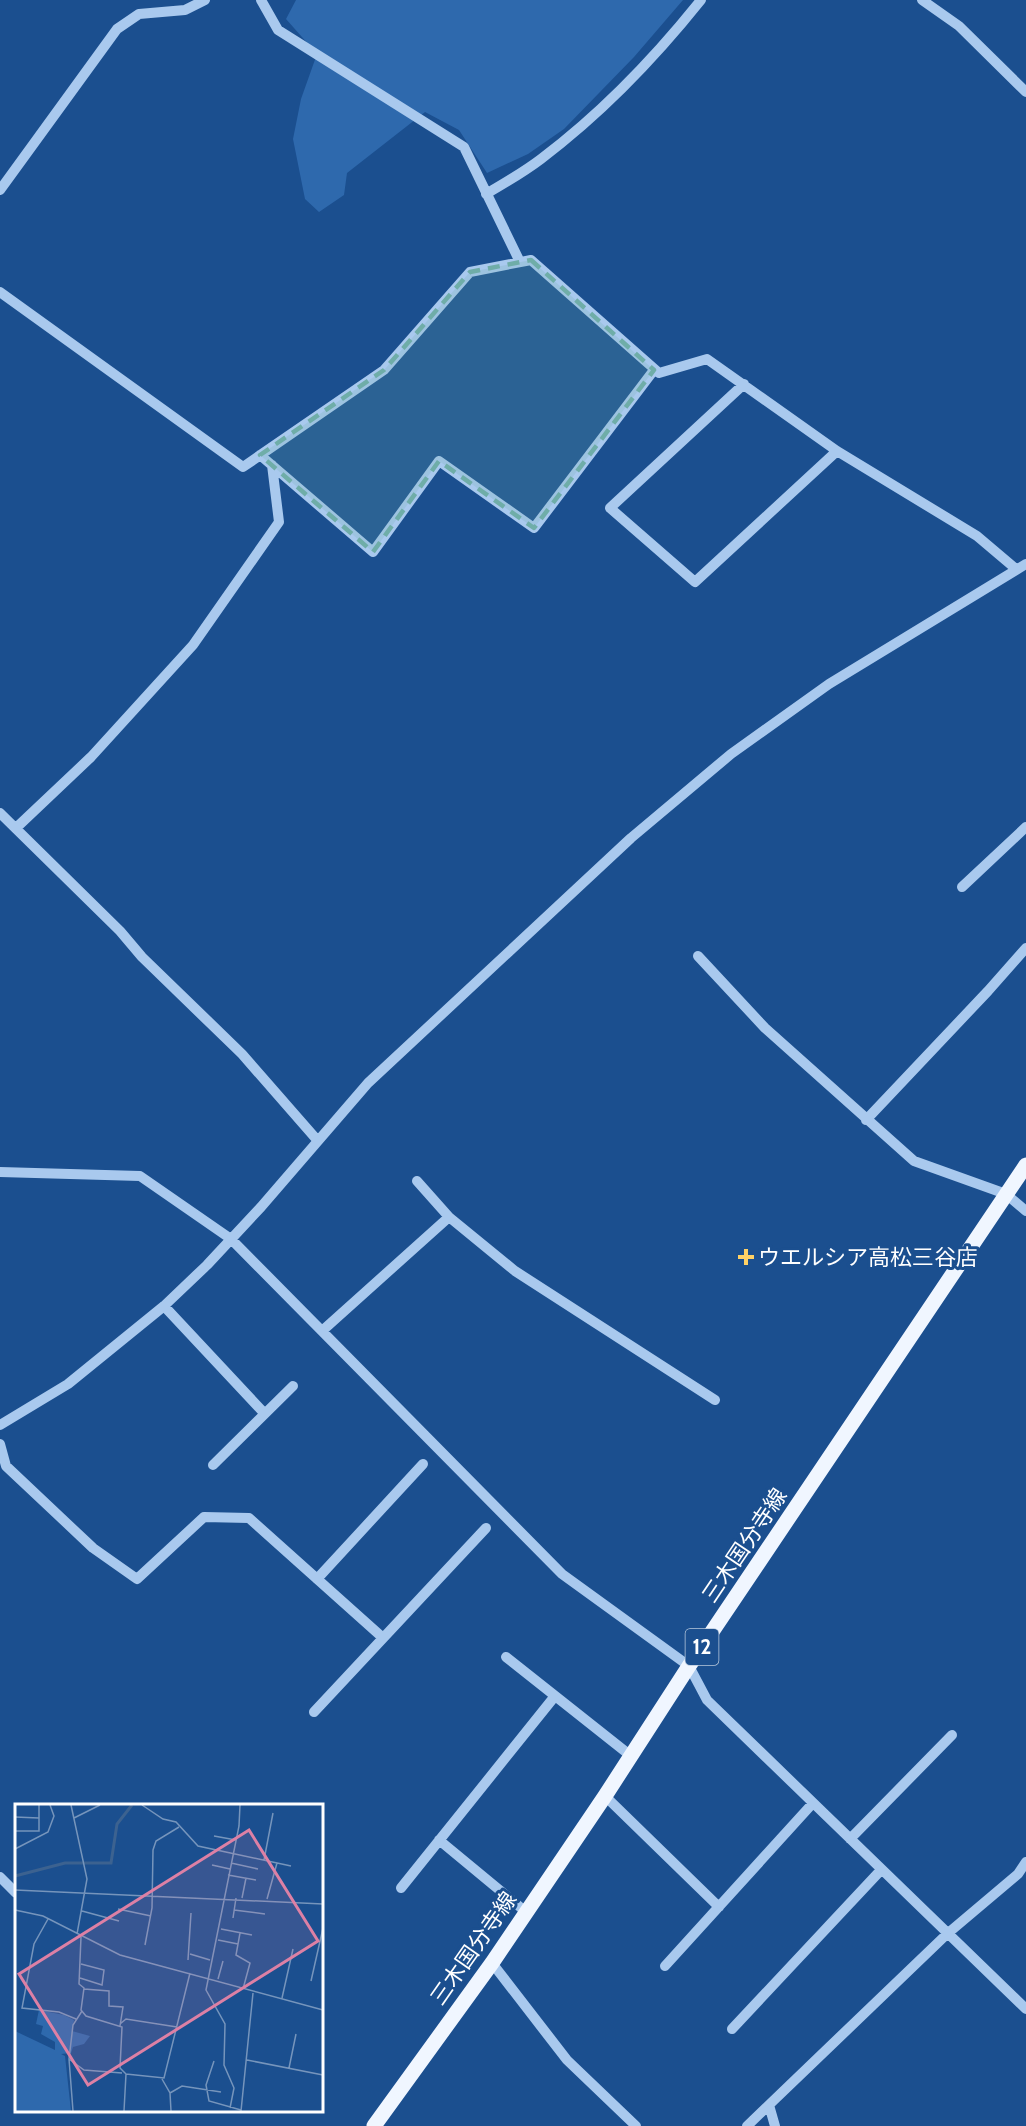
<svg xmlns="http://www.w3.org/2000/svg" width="1026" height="2126" font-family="Cabin,'Noto Sans JP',sans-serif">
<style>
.green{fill:#2e69ad}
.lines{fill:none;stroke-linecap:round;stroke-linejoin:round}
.minor{stroke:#a9c9ee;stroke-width:10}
.major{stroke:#f0f6ff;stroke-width:15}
.marked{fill:#6fada8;fill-opacity:0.2;stroke:#6fada8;stroke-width:4.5;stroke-dasharray:12 8;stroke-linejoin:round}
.poi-dot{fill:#ffd166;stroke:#1b4f8f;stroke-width:2}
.labels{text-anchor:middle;stroke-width:6;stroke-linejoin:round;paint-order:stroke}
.shield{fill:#1b4f8f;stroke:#bbcadd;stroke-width:1.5}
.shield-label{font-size:21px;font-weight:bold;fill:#fff}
.poi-label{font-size:22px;fill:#fff;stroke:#1b4f8f;text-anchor:start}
.street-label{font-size:22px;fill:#fff;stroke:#1b4f8f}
.inset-river{fill:none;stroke:#3c6290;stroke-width:3}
.inset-road{fill:none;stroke:#7695bc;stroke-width:1.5}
.view{fill:#dd80a5;fill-opacity:0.15;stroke:#dd80a5;stroke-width:3}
.inset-edge{fill:none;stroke:#fff;stroke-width:3}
</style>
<rect width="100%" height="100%" fill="#1b4f8f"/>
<!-- green -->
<path class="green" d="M296,0H683L634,57L564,129L528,154L487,173L459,130L425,112L347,173L344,195L319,212L305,199L293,139L301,99L317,54L286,19Z"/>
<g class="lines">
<!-- minor -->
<path class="minor" d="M261,0L278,30L464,147L520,262
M922,0L959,26L1026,92
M0,190L117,29L139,14L185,10L205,0
M486,194C505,183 524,172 541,159C602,113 653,60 701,0
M0,292L243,467L384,370L470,272L531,260L659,373L707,359L837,451L977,536L1016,569
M744,384L610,508L695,582L837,451
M260,455L373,552L439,461L534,528L654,370
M0,813L120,931L142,957L242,1054L318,1141
M16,828L91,757L193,645L279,522L272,465
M962,887L1026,827
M698,956L765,1028L914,1161L1006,1194L1026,1211
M866,1120L988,991L1026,948
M0,1172L140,1176L231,1239L562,1574L689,1666L707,1700L1026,2009
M417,1181L449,1217L515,1271L715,1400
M164,1306L264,1413
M322,1331L449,1217
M0,1425L68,1384L164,1306L207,1265L261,1207L368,1083L631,838L731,754L829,684L1026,564
M0,1444L6,1466L93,1548L137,1579L204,1517L249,1518L382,1637
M213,1465L293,1386
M317,1579L423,1464
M506,1657L631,1756
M314,1712L486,1528
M605,1796L719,1907
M850,1839L952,1735
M439,1840L526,1912
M0,1877L16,1893
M401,1888L555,1696
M492,1963L567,2060L636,2126
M665,1966L813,1803
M732,2029L881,1870
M769,2105L775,2126
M747,2126L947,1934L1018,1874L1026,1862"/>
<!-- major -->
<path class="major" d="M374,2126L492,1963L605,1796L689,1666L1026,1165"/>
</g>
<!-- marked area -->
<path class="marked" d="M531,260L654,370L534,528L439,461L373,552L260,455L384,370L470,272Z"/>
<!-- markers -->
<path class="poi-dot" d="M743 1248h6v6h6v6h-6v6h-6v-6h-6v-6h6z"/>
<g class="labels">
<!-- shield labels -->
<rect class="shield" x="685.5" y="1629" width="33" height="36" rx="4.5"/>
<g class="shield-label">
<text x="702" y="1654">12</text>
</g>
<!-- poi labels -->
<g class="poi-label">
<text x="758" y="1265">ウエルシア高松三谷店</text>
</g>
<!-- street labels -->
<g class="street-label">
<text transform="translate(744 1545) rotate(-56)" y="8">三木国分寺線</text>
<text transform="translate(473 1948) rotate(-55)" y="8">三木国分寺線</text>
</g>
</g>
<!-- overview -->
<g transform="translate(15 1804)">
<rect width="308" height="308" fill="#1b4f8f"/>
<path d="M24,206L49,211L59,216L57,227L75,232L69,240L58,243L56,249L46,250L50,252L56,307H0V227L40,246V238L26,230L28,222L21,220Z" fill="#2e69ad"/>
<path class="inset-river" d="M0,72L50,59H96L102,20L117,1"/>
<path class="inset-road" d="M56,1L72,75L62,130M127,1L148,15L161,18L183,42L276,62M0,13L24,14M59,14L85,1M0,27H24V1M199,32L221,36M0,45L33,28L39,12L35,1M249,56L258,9M216,59L243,65M197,61L215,65M213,71L241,76M0,86L308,100M227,94L231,74M252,95L262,59M103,105L136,112M0,106L28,112L105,151L308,206M219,106L250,110M67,107L104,117M218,114L221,94M33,115L19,140L7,204L44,208L61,215M206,125L237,131M225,129L221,151L235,159L228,185M66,133L64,180L69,184L66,206L71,212L107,223L105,264L111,270L109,307M203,136L223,140M130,141L137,104L138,46L141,37L164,23M175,150L195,156M173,156L176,109M65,174L87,181L89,166L66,160M203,175L208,157M296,177L308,124M69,185L94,187V202L108,203L105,222M267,194L278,145M67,207L58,221L54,255L69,266L107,269M105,220L111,215L162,223M54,255L58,307M232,256L308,271M199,257L191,281L194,297L226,306M274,264L281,230M111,270L149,274L175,169M147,275L155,289L156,307M155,289L167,282L206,288M215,304L219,284L209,261L210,220L191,186L224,22L225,1M226,307L238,189"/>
<path class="view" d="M234,26L303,137L73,281L4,170Z"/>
<rect width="308" height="308" class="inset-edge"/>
</g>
</svg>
